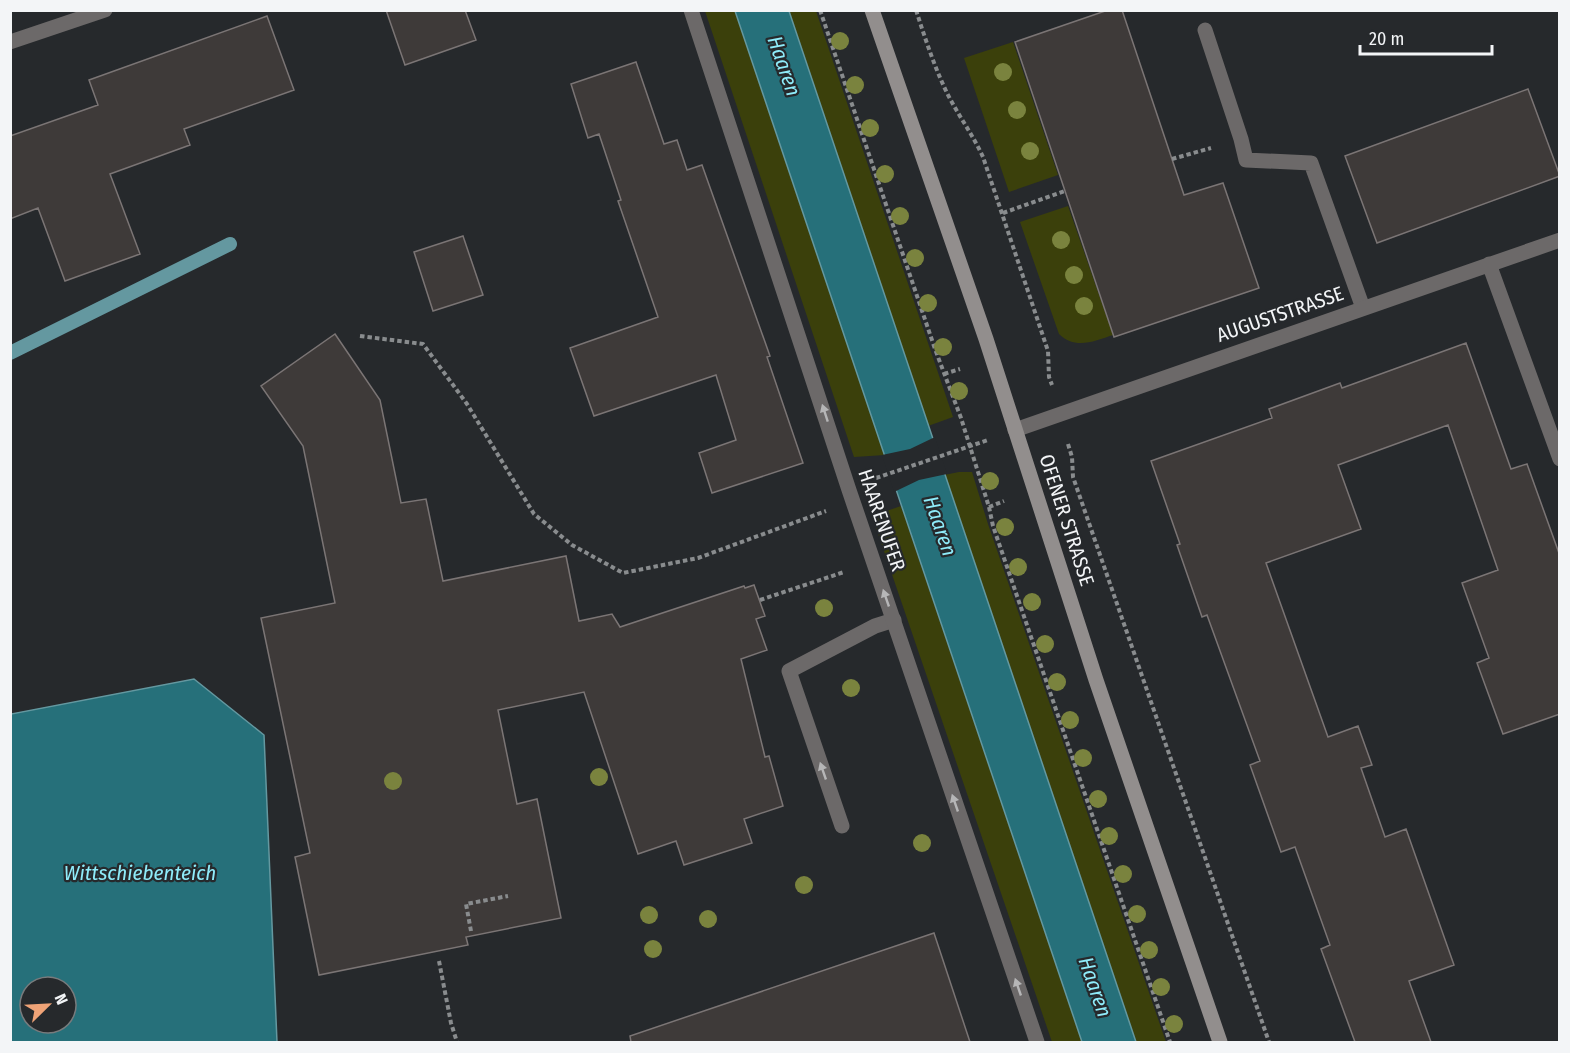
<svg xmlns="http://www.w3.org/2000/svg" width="1570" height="1053" font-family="'Fira Sans Condensed',sans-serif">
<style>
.green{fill:#3b400b}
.water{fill:#26707a;stroke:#6498a0;stroke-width:1.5;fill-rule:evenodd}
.pier{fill:#26292c}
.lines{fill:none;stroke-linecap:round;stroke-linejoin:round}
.stream{stroke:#6498a0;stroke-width:14}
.building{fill:#3e3a39;stroke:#7b7575;stroke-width:1.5}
.path{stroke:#898c8e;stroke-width:4;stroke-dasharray:4.5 3;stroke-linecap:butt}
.lane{stroke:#6c6969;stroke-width:15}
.street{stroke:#6c6969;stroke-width:15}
.secondary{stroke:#928e8d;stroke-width:15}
.tree{fill:#7a833e}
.oneway{fill:#b6b6b7}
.labels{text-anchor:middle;stroke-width:4.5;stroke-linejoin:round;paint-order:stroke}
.street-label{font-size:20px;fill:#f3f5f7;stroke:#26292c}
.water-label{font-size:21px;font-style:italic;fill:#8fecfa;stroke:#26292c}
</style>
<rect width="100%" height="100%" fill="#26292c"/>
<!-- green -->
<path class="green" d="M705,11H735L885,455L854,457Z
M789,11H816L953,417L928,426Z
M1013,42L1058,175L1009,192L964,58Z
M1068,206L1113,335C1095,341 1075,350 1059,334L1020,222Z
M959,472H972L988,524L1166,1042H1136L944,475Z
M901,506L1082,1042H1052L872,516Z"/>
<!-- water -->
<path class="water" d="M735,11H789L1136,1042H1082Z
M194,679L264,735L277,1042H11V714ZM30,987H66V1023H30Z"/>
<!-- pier -->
<path class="pier" d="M935,437L947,474L919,480L894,492L882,455L910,449Z"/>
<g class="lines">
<!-- stream -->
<path class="stream" d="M10,353L230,244"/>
</g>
<!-- building -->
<path class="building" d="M386,10H465L476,40L405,65Z
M1108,10H1122L1184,195L1223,183L1259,288L1114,337L1015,42Z
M267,16L294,90L184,129L190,145L110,174L140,254L65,281L38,208L10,219V136L98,105L89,80Z
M636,62L664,144L677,140L687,170L702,165L770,356L767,357L803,463L712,493L699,453L736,440L716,375L594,416L570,348L658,317L618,201L621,200L599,134L588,138L571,84Z
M1528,89L1560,176L1377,243L1345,156Z
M463,236L483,295L433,311L414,252Z
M335,334L380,400L401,503L426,499L443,581L566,556L579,621L612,614L620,627L744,586L745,588L754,585L765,616L756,619L767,650L741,659L765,757L769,756L783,806L744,819L752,843L684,865L676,841L638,854L584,692L498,710L517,804L537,799L561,918L466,937L468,945L319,975L295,857L310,853L261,618L335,603L303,446L261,386Z
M1466,343L1511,469L1527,464L1560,556V714L1503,734L1477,663L1489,658L1462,583L1498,570L1448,425L1338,465L1361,529L1266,563L1328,737L1358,726L1372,765L1361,768L1385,837L1406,829L1454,965L1409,981L1431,1042H1355L1321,949L1330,945L1295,847L1281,852L1250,765L1260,761L1207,615L1202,617L1177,545L1180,544L1151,461L1272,418L1269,409L1340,383L1342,388Z
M934,933L970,1042H631L630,1036Z"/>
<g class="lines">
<!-- path -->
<path class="path" d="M820,10L935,349L961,418L989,507L993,526L1170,1042
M916,10C925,38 934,66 947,93C958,115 973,135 983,157L1048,351L1049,377L1052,385
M1172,159L1211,148
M1003,213L1065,191
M360,336L423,344L467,404L534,514L572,545L623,573L698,558L826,511
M944,374L960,369
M1068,444L1072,457L1073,477L1269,1042
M876,478L988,440
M989,507L1004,501
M760,600L844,572
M471,931L466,904L508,896
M439,961L451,1023L457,1042"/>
<!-- lane -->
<path class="lane" d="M1205,30L1241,139L1246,160L1311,163L1363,308
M842,826L789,671L875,626L894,620"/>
<!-- street -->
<path class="street" d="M691,10L849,490L1037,1042
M10,42L105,10
M1489,264L1560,459
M1015,430L1560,240"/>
<!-- secondary -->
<path class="secondary" d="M872,10L986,339L1096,680L1220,1042"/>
</g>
<!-- trees -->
<g class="tree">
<circle cx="840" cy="41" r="9"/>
<circle cx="1003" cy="72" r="9"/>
<circle cx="855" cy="85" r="9"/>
<circle cx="1017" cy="110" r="9"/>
<circle cx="870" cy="128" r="9"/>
<circle cx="1030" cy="151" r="9"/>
<circle cx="885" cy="174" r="9"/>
<circle cx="900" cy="216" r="9"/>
<circle cx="1061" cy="240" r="9"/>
<circle cx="915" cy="258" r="9"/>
<circle cx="1074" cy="275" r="9"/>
<circle cx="928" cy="303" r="9"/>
<circle cx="1084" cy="306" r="9"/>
<circle cx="943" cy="347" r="9"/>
<circle cx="959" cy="391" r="9"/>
<circle cx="990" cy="481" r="9"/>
<circle cx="1005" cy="527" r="9"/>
<circle cx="1018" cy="567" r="9"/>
<circle cx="1032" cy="602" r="9"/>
<circle cx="824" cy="608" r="9"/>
<circle cx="1045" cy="644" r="9"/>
<circle cx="1057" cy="682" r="9"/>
<circle cx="851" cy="688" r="9"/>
<circle cx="1070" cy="720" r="9"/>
<circle cx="1083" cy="758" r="9"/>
<circle cx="599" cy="777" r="9"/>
<circle cx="393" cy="781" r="9"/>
<circle cx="1098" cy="799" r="9"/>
<circle cx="1109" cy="836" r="9"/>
<circle cx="922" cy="843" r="9"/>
<circle cx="1123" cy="874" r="9"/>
<circle cx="804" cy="885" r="9"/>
<circle cx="1137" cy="914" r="9"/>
<circle cx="649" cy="915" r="9"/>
<circle cx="708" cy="919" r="9"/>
<circle cx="653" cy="949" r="9"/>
<circle cx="1149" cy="950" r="9"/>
<circle cx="1161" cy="987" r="9"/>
<circle cx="1174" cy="1024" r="9"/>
</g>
<!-- one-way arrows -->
<defs><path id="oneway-solid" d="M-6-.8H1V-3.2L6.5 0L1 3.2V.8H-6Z" transform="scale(1.5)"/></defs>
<g class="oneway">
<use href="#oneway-solid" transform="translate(825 413) rotate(-108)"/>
<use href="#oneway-solid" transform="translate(886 598) rotate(-109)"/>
<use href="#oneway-solid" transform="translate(823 771) rotate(-109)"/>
<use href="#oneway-solid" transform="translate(955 803) rotate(-109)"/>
<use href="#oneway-solid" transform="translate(1018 987) rotate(-109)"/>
</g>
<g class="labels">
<!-- street labels -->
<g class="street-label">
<text transform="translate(1280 314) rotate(-19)" y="7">AUGUSTSTRASSE</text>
<text transform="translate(882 520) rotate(71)" y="7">HAARENUFER</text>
<text transform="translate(1067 520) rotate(72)" y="7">OFENER STRASSE</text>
</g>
<!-- water labels -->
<g class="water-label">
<text transform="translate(784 66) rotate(71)" y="7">Haaren</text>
<text transform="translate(940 526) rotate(71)" y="7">Haaren</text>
<text x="140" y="880">Wittschiebenteich</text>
<text transform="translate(1095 987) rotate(71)" y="7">Haaren</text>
</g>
</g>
<!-- border -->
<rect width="1570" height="1053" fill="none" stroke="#f3f5f7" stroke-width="24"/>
<!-- north arrow -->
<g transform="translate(48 1005) rotate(66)"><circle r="28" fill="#26292c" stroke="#787b7d" stroke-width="1.5"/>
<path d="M0-4.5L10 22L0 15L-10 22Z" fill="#efa377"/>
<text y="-9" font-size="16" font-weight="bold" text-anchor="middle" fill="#f3f5f7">N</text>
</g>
<!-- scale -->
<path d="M1360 45v9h132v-9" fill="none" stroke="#f3f5f7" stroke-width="3"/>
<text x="1369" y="45" font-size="18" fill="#f3f5f7" stroke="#26292c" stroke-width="4.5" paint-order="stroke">20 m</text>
</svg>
